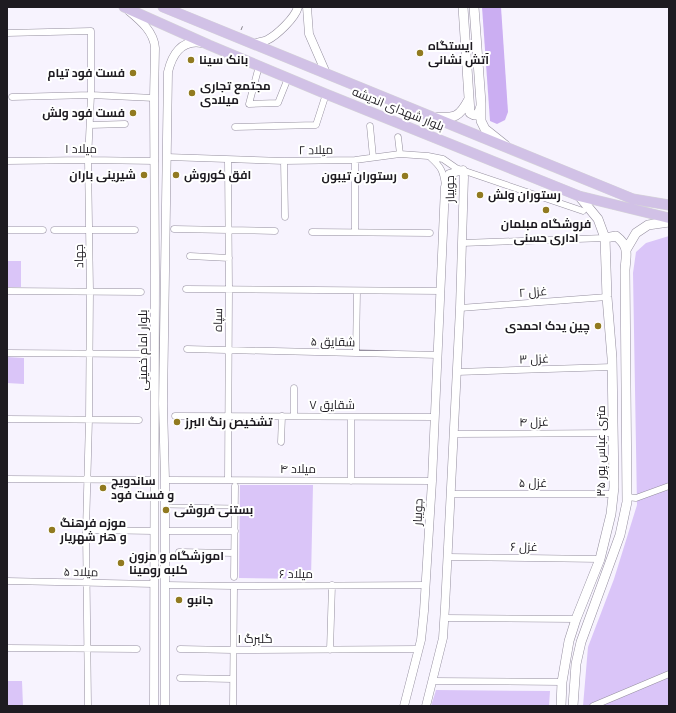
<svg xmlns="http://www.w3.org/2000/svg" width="676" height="713" font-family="Raleway,Cairo,sans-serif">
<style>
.green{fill:#dac5f8}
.forest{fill:#cbaef2}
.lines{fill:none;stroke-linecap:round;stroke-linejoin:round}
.service-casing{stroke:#958f9f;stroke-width:4}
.minor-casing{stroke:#958f9f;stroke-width:7}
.tertiary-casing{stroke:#958f9f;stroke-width:9}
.secondary-casing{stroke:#958f9f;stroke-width:10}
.primary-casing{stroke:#d6d6d7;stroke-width:11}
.path{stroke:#8a878f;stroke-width:1;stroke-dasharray:4 2;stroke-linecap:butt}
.service{stroke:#fff;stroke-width:3}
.minor{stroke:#fff;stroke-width:6}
.tertiary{stroke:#fff;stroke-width:8}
.secondary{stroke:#fff;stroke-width:9}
.primary{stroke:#d1c1e6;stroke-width:10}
.poi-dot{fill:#917a20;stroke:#fff;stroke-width:1.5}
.labels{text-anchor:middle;stroke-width:4;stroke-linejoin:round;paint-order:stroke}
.poi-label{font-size:12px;font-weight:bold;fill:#1e1b21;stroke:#fff;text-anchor:start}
.street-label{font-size:12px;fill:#1e1b21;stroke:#fff}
</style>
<rect width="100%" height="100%" fill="#f7f3fe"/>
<!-- green -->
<path class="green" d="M669,236V706H583L588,647L614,579L637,505L633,273L636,252L646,243Z
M7,261H21V287H7Z
M7,357L24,358V384L7,383Z
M240,485H313L311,579L239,578Z
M7,681H22L23,706H7Z
M436,690L550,691L549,706H431Z"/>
<!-- forest -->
<path class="forest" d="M482,7H501L508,112L505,120L497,124L490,121Z"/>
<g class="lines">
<defs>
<path id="service" d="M167,506L235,507"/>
<path id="minor" d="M7,33L91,31V95L88,160L90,291L89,419L86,530L88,706
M259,66L249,104L278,103L288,78
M12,97L91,95L154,98
M90,125L125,124
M370,126L373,157
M235,127L316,125L326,94
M398,137L400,154
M167,157L284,161L355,160L400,154L428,156L443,159L456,168L583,211
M430,157C441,167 443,170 445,185
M355,160V232
M7,161L88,160L155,161
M284,161L285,217
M174,229L275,231
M7,230H43
M54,230H135
M312,232L430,233
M462,243L605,238
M190,256L229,258
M186,289L441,291
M7,291L141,292
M460,308L607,297
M187,349L438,355
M7,353L144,354
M356,353L357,291
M457,372L612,367
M294,388V416
M175,416L435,417
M7,419L139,420
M454,434L614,433
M281,442L282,416
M7,479L154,480
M165,480L432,481
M228,480L229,289L228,160
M351,481V417
M451,494H614
M627,497L636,498L669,486
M86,530L154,531
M165,531H235
M179,552L234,553
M448,557L600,559
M234,577L235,486
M7,581L154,584
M165,585L234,586L426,585
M444,618L576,619
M7,648L137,649
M180,649L233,650L419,649
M330,650L332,585
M180,678L233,679
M432,681L562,682
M233,706L234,586
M593,706L669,674"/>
<path id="tertiary" d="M307,7L309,34L326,73
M129,11C141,21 154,32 155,48L154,98L155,275L154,706
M254,44C258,42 263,42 267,40C277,35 295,18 298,7
M165,706V480L163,404L168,72C172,55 181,39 202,43
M404,706L421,640L424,611L432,481L445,187L449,174L463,170L464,177L460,308L445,607L443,638L426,706"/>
<path id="secondary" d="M463,7L470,113L474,115H478L481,106
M474,7L481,103V121L485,129L505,145
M435,117C455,118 459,118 469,99
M626,250L636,233L648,225L669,222
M561,706L562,682L569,641L576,619L600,559L611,514L614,487L612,358L607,297L605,238L598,219L579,196
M573,706L576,664L581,642L620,535L627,502L625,270C626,254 630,247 616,236L605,238"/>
<path id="primary" d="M124,7L209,45L326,94L579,196L669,218
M163,7L633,199L669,205"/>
</defs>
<!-- service casing -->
<use href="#service" class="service-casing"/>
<!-- minor casing -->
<use href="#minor" class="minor-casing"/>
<!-- tertiary casing -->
<use href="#tertiary" class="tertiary-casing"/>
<!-- secondary casing -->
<use href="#secondary" class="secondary-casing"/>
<!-- primary casing -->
<use href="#primary" class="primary-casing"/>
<!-- path -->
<path class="path" d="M241,30L243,25"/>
<!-- service -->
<use href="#service" class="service"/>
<!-- minor -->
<use href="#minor" class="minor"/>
<!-- tertiary -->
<use href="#tertiary" class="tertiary"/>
<!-- secondary -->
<use href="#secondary" class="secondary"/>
<!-- primary -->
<use href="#primary" class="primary"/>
</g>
<!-- markers -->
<g class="poi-dot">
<circle cx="420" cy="53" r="4"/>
<circle cx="191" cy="60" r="4"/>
<circle cx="133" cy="73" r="4"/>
<circle cx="192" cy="93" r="4"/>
<circle cx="133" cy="113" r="4"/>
<circle cx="144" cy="175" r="4"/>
<circle cx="176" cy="175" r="4"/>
<circle cx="405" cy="176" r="4"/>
<circle cx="480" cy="195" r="4"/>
<circle cx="546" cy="210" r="4"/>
<circle cx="598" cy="326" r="4"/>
<circle cx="177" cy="422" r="4"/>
<circle cx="103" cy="488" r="4"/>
<circle cx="166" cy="510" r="4"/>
<circle cx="52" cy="530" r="4"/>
<circle cx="121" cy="563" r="4"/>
<circle cx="179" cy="600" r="4"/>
</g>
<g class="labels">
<!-- poi labels -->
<g class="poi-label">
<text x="428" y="50">ایستگاه<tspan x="428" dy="14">آتش نشانی</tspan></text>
<text x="199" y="64">بانک سینا</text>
<text x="125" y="77" text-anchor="end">فست فود تیام</text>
<text x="200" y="90">مجتمع تجاری<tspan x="200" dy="14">میلادی</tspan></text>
<text x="125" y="117" text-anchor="end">فست فود ولش</text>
<text x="136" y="179" text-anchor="end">شیرینی باران</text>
<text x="184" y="179">افق کوروش</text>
<text x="397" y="180" text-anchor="end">رستوران تیبون</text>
<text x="488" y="199">رستوران ولش</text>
<text x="546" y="228" text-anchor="middle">فروشگاه مبلمان<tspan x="546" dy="14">اداری حسنی</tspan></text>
<text x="590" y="330" text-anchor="end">چین یدک احمدی</text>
<text x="185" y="426">تشخیص رنگ البرز</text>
<text x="111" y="485">ساندویچ<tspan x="111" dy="14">و فست فود</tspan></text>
<text x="174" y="514">بستنی فروشی</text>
<text x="60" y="527">موزه فرهنگ<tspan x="60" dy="14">و هنر شهریار</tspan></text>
<text x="129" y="560">اموزشگاه و مزون<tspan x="129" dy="14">کلبه رومینا</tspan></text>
<text x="187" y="604">جانبو</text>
</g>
<!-- street labels -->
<g class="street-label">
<text transform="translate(398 109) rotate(22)" y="4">بلوار شهدای اندیشه</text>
<text x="81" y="153">میلاد ۱</text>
<text transform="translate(316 150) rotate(-1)" y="4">میلاد ۲</text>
<text transform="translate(450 189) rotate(-91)" y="4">جویبار</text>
<text transform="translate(79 256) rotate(-91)" y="4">جهاد</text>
<text transform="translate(533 292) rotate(-4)" y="4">غزل ۲</text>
<text transform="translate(218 320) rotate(-89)" y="4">سپاه</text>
<text transform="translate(333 342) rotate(1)" y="4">شقایق ۵</text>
<text transform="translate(143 350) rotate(-90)" y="4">بلوار امام خمینی</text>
<text transform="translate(534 359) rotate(-2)" y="4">غزل ۳</text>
<text x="332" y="409">شقایق ۷</text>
<text transform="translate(534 422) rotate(-1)" y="4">غزل ۴</text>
<text transform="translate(601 451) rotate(-90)" y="4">۳۵ متری عباس پور</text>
<text x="298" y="473">میلاد ۴</text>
<text x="533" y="487">غزل ۵</text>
<text transform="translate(418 512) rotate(-87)" y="4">جویبار</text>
<text transform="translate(524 547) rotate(1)" y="4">غزل ۶</text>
<text transform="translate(81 572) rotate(1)" y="4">میلاد ۵</text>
<text x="296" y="578">میلاد ۶</text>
<text x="255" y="643">گلبرگ ۱</text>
</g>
</g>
<!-- border -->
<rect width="676" height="713" fill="none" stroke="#1e1b21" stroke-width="16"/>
</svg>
